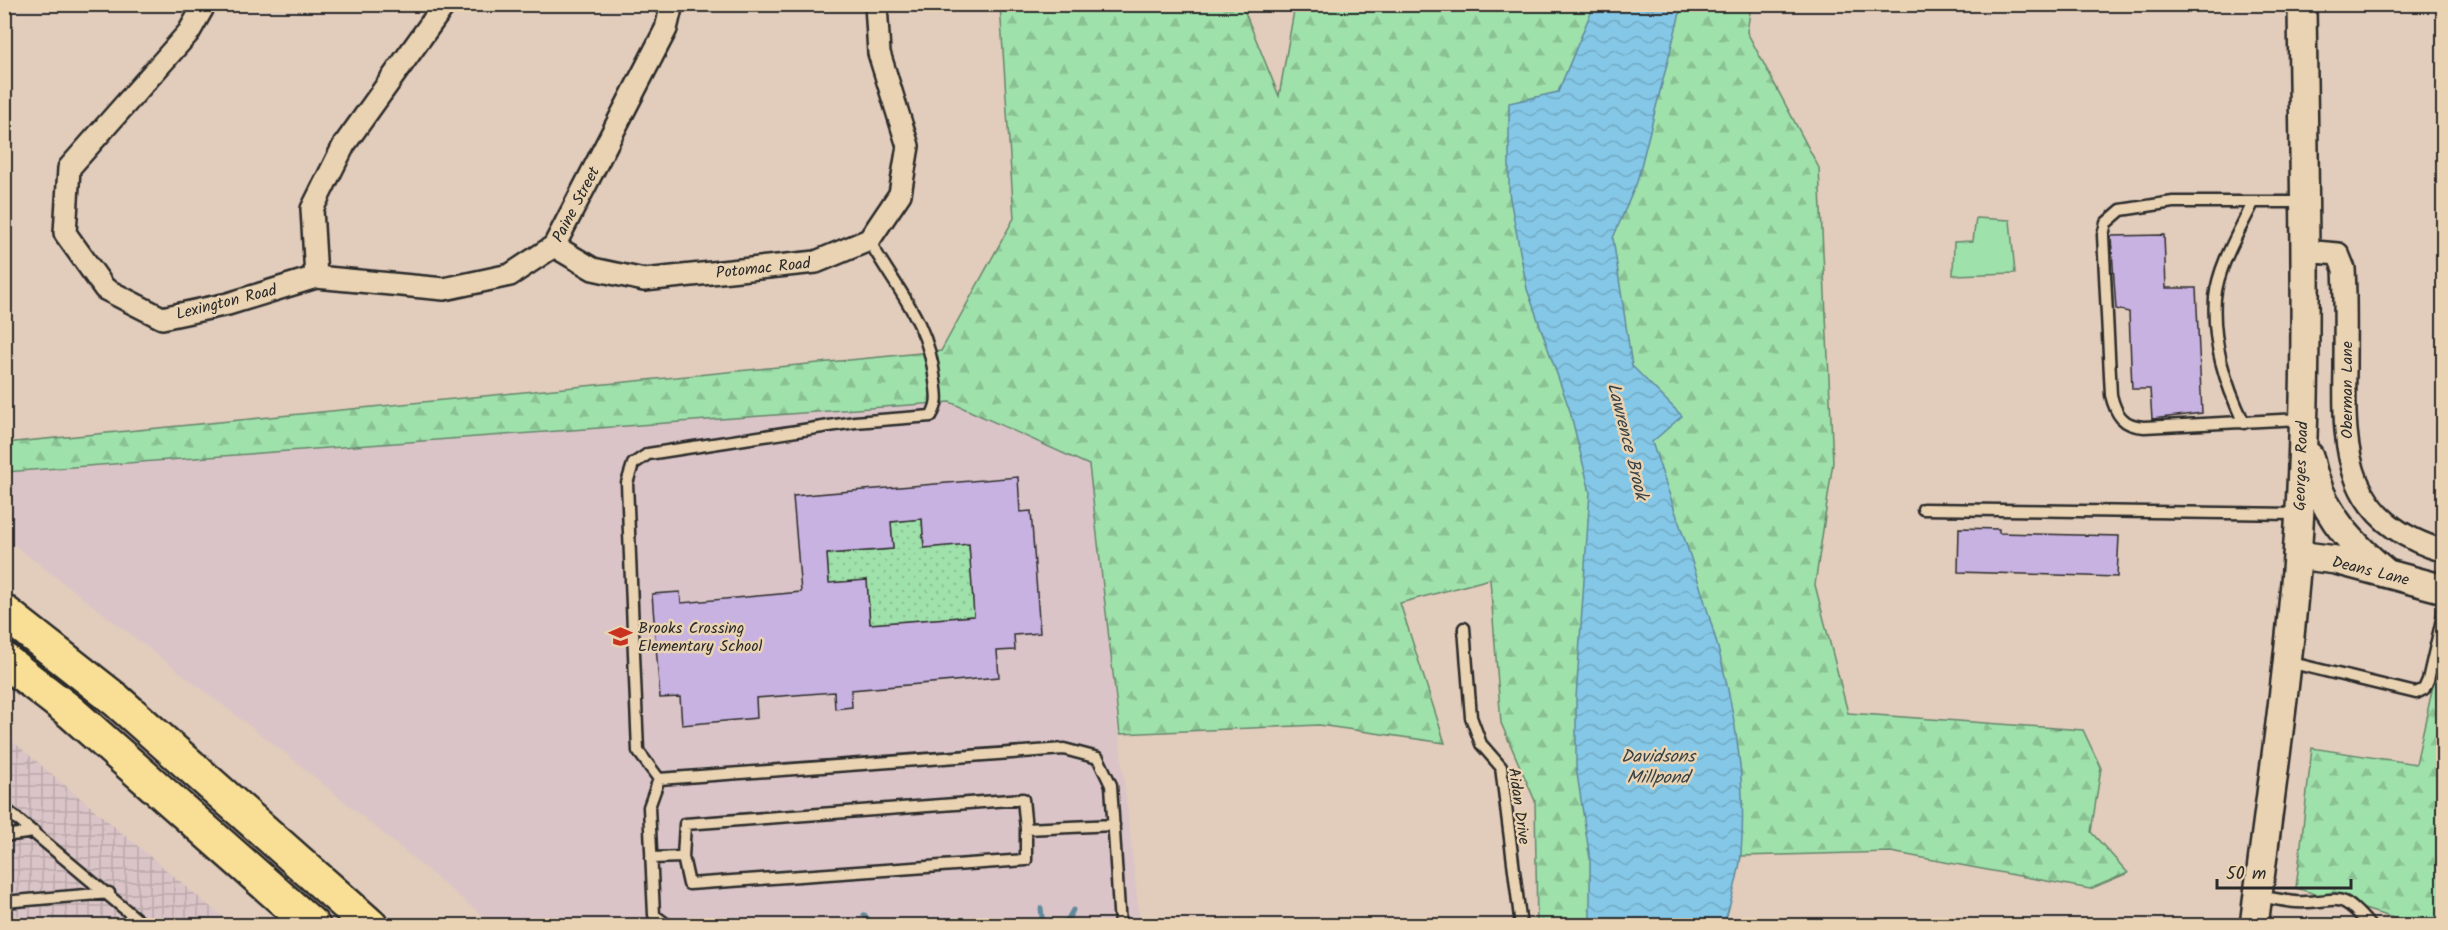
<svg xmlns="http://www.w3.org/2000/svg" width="2448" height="930" font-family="Kalam,sans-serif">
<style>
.built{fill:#dac4c7}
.industrial{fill:url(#industrial-grid)}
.grass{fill:url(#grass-dots);stroke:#65866b;stroke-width:1.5}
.forest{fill:url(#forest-firs);stroke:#65866b;stroke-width:1.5}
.park{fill:#9fe1ab;stroke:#65866b;stroke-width:1.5}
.water{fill:url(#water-waves);stroke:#60899b;stroke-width:1.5}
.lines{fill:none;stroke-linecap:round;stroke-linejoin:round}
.stream{stroke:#60899b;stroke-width:5}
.building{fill:#c8b2e2;stroke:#2b2b2b;stroke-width:1.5;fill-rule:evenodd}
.service-casing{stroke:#2b2b2b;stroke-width:15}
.minor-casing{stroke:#2b2b2b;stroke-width:26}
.tertiary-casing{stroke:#2b2b2b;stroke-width:32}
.trunk-casing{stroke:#2b2b2b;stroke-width:38}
.service{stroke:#e9d3b2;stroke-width:10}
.minor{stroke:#e9d3b2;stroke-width:21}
.tertiary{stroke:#e9d3b2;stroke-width:27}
.trunk{stroke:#f9df96;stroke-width:33}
.labels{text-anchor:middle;stroke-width:5;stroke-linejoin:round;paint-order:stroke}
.street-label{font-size:16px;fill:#2b2b2b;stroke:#e9d3b2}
.poi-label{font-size:16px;fill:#2b2b2b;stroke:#e9d3b2;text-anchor:start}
.water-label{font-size:18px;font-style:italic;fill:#384247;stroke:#e9d3b2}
</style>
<defs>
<pattern id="industrial-grid" width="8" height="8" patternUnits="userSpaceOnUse" patternTransform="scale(1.5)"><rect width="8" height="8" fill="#dac4c7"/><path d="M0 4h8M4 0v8" fill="none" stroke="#bba9ab"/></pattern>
<pattern id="grass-dots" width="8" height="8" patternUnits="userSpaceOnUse" patternTransform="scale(1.5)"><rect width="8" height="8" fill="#9fe1ab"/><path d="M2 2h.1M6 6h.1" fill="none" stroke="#89c193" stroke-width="1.8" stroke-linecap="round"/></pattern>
<pattern id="forest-firs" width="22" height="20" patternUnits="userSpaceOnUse" patternTransform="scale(1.5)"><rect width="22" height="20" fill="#9fe1ab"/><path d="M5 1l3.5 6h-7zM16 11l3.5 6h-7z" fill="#89c193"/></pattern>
<pattern id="water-waves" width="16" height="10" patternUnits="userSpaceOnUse" patternTransform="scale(1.5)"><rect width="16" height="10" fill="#84c7e6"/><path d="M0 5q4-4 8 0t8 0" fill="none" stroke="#72abc5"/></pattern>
</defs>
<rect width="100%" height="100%" fill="#e2ccbc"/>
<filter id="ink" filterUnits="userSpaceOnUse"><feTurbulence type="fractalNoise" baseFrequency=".0167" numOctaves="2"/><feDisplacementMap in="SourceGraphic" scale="12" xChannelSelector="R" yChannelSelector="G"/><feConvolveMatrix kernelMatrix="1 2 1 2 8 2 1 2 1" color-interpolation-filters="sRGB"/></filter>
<g filter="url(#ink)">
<!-- built -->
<path class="built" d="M950,402L1089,465L1140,925H494L289,756L5,538L4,472Z"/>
<!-- industrial -->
<path class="industrial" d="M5,735L232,925H5Z"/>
<!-- grass -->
<path class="grass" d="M922,519L924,548L969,544L973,598L999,614L870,624L867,580L829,583L827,554L893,549L891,522Z"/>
<!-- forest -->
<path class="forest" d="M1000,5H1242L1279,96L1295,5H1751L1747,32L1819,168L1833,462L1815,585L1848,713L2083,730L2101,768L2091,832L2128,873L2090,889L1891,852L1741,856L1724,925H1537L1535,801L1501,723L1490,579L1400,603L1445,743L1319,725L1120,734L1089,465L950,402L5,472V443L941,351L1014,218Z
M2443,640V925H2416L2296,888L2312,748L2416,764Z"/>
<!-- park -->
<path class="park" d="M1976,218L2010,220L2015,273L1953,275L1954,242L1973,241Z"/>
<!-- water -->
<path class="water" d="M1594,5H1682L1637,182L1613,238L1632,366L1682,416L1652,442C1695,575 1753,712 1741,854C1739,878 1730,903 1724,925H1590V859L1576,767V698L1590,492L1570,411L1527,289L1509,193V103L1558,92Z"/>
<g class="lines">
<!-- stream -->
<path class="stream" d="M1041,908L1043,926
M864,915L875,926
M1064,926L1073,910"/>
</g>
<!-- building -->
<path class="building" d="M2164,235L2166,288H2196L2202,413L2152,419L2150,389H2132L2129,312L2116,309L2111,236Z
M1018,477L1020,512L1031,511L1040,633L1014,635L1015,650L997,651L999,677L851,690L852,707L835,709L834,692L756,698L757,718L682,725L680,697L660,698L652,594L680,592L681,603L801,592L793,496ZM922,519L924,548L969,544L974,616L870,624L867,580L829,583L827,554L893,549L891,522Z
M1959,528L1999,529V533L2119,536L2117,577L1958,572Z"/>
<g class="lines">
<defs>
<path id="service" d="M2302,419L2144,427C2123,426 2116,415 2111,395L2103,235L2106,223L2121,210L2173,202H2303
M2244,423C2225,383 2212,343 2215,298C2218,266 2239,232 2253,203
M1923,509L2298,514
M1464,628L1471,717L1481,744L1501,767L1521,926
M2288,662L2416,693L2424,689L2428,680L2444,611
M659,779L638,751L627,483L633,464L648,454L855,422L931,416C939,403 937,395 935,381C928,319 897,291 869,240
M4,808L145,926
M1026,829L1114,825
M4,836L34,832
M651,858L683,857L689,884L1026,860V829L1023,799L685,824L683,857
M2259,896C2271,898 2284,901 2296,902C2339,904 2336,886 2370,926
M4,902L109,893
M669,926L654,915L649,807L659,779L1064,749L1098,758L1111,785L1120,926"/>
<path id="minor" d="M205,4L189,32L69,168L65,233L105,289L162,318L228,304L316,277L444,289L510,275L554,246L666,29L672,4
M554,246L593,269L644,280L816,262L869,240L900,194L908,146L879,53L876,4
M2304,251L2338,254L2344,269C2346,303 2345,336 2345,370C2343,455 2347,523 2444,551
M316,277L312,209L344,145L445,4"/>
<path id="tertiary" d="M2309,456C2320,509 2345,538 2385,572
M2297,555L2336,560L2444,589
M2254,926C2269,803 2288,680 2297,557C2310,375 2304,187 2302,4"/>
<path id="trunk" d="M4,612L116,700L371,926
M4,660L71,712L313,926"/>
</defs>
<!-- service casing -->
<use href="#service" class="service-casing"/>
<!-- minor casing -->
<use href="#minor" class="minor-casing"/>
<!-- tertiary casing -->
<use href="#tertiary" class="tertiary-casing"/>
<!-- trunk casing -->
<use href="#trunk" class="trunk-casing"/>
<!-- service -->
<use href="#service" class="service"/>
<!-- minor -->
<use href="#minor" class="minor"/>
<!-- tertiary -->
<use href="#tertiary" class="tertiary"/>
<!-- trunk -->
<use href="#trunk" class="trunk"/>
</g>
</g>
<!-- icons -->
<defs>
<symbol id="school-bare" viewBox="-9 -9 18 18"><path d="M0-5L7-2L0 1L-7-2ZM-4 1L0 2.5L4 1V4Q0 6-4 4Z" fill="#c8321e" stroke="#e9d3b2" stroke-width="2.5" paint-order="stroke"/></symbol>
</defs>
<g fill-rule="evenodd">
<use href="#school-bare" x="604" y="620" width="33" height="33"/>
</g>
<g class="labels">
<!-- street labels -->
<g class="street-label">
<text transform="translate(575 204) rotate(-62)" y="6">Paine Street</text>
<text transform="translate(763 267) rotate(-6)" y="6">Potomac Road</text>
<text transform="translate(226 301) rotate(-14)" y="6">Lexington Road</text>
<text transform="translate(2346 390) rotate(-90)" y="6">Oberman Lane</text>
<text transform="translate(2300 466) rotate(-88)" y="6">Georges Road</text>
<text transform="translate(2371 570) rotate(14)" y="6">Deans Lane</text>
<text transform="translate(1520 806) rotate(82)" y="6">Aidan Drive</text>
</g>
<!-- poi labels -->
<g class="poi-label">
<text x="638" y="633">Brooks Crossing<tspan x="638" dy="18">Elementary School</tspan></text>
</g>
<!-- water labels -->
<g class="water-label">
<text transform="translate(1628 441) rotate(76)" y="6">Lawrence Brook</text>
<text x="1658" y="762">Davidsons<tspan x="1658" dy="21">Millpond</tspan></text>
</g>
</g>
<!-- margin -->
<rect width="2448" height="930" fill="none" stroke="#e9d3b2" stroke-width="24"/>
<rect x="12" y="12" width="2424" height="906" fill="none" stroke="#2b2b2b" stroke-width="2" filter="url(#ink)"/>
<!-- scale -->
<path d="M2217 879v9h134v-9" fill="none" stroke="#2b2b2b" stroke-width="3"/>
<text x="2226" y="879" font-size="18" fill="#2b2b2b" stroke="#e9d3b2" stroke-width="4.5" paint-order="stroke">50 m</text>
</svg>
